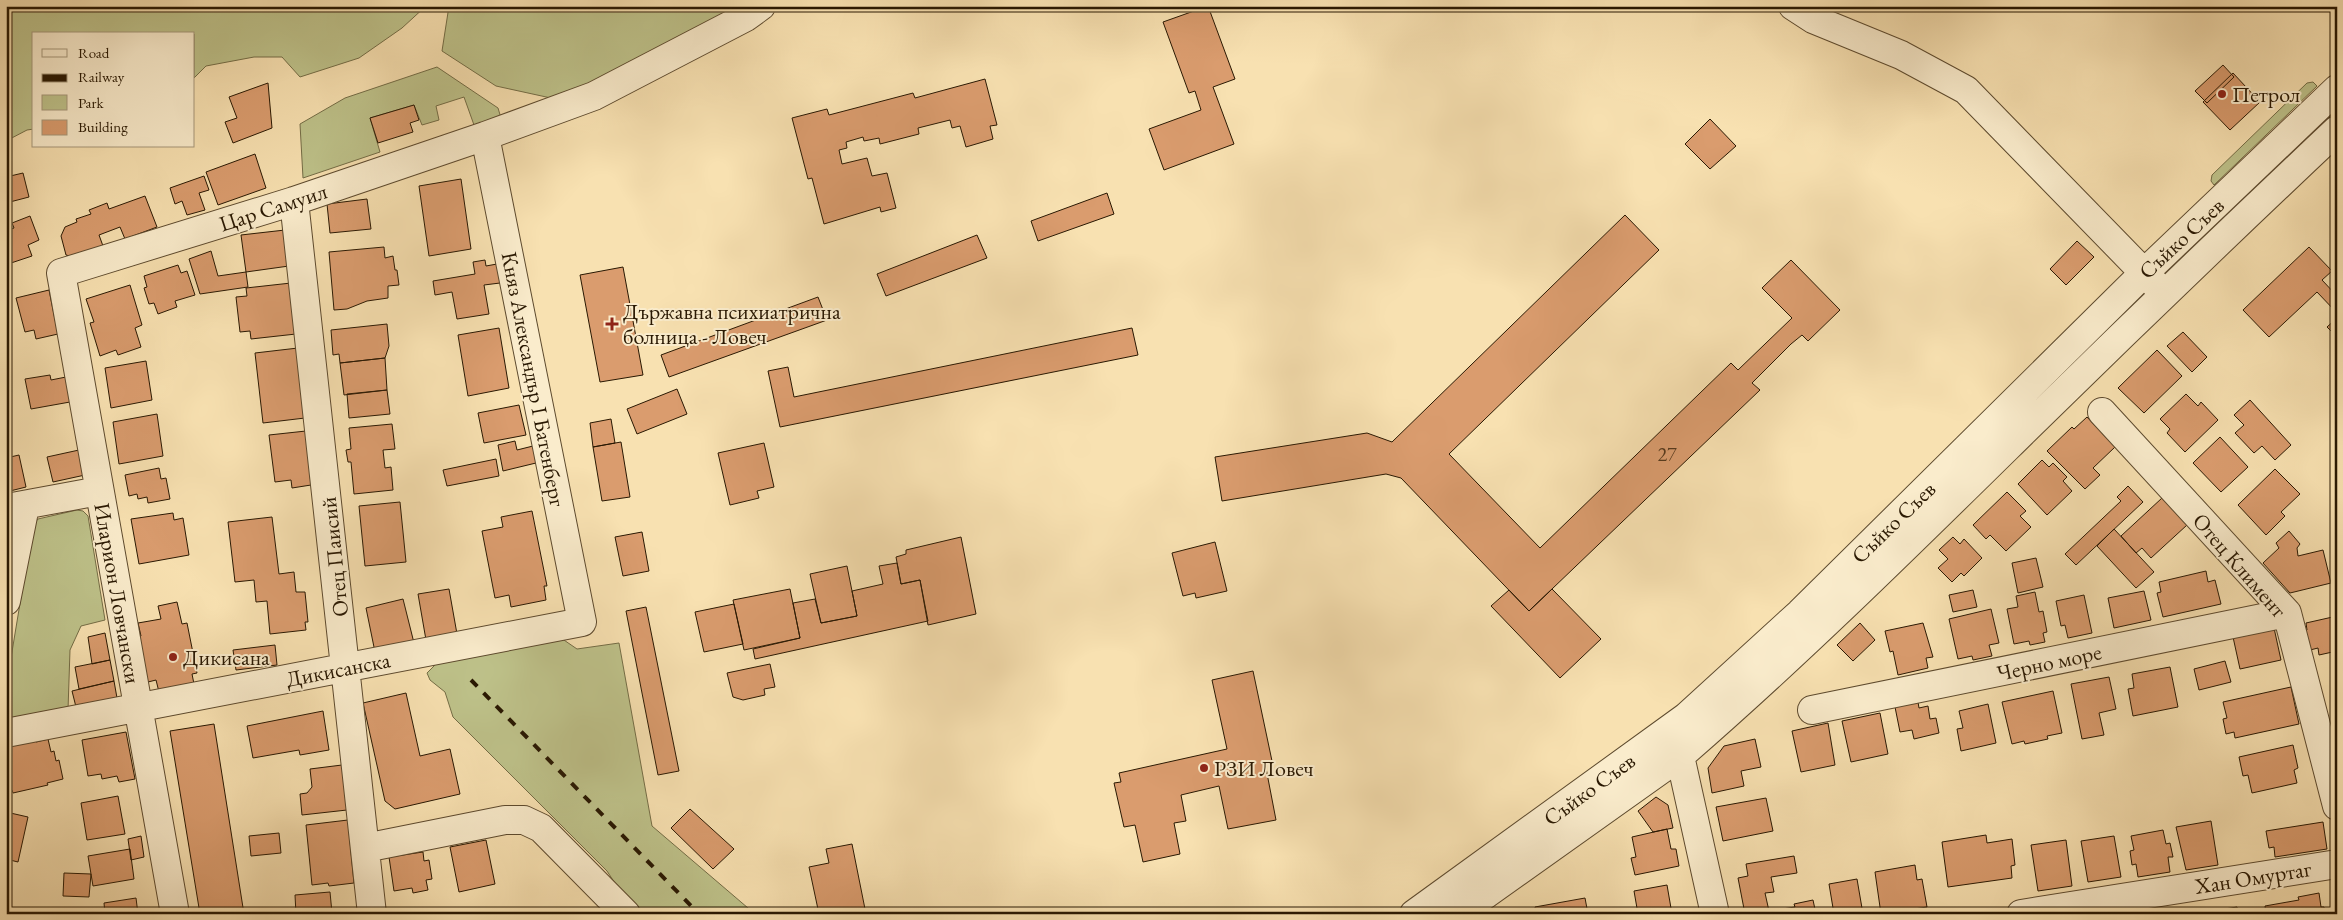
<svg xmlns="http://www.w3.org/2000/svg" width="2343" height="920" font-family="'EB Garamond',serif">
<style>
.green{fill:#bec28a;stroke:#746d46}
.building{fill:#da9c6e;stroke:#291802}
.lines{fill:none;stroke-linecap:round;stroke-linejoin:round}
.minor-casing{stroke:#5d4a2e;stroke-width:30}
.minor{stroke:#faeccc;stroke-width:28}
.rail{stroke:#291802;stroke-width:4;stroke-dasharray:9 9;stroke-linecap:butt}
.poi-dot{fill:#8f2418;stroke:#faeccc;stroke-width:2}
.labels{text-anchor:middle;stroke-width:4;stroke-linejoin:round;paint-order:stroke}
.number-label{font-size:20px;fill:#55391d}
.poi-label{font-size:22px;fill:#291802;stroke:#faeccc;text-anchor:start}
.street-label{font-size:22px;fill:#291802;stroke:#faeccc}
</style>
<rect width="100%" height="100%" fill="#f8e1b1"/>
<filter id="stains"><feTurbulence type="fractalNoise" baseFrequency=".004" numOctaves="4"/><feColorMatrix values="0 0 0 0 .2 0 0 0 0 .09 0 0 0 0 .02 0 0 0 .5 -.17"/></filter>
<radialGradient id="worn" r=".72"><stop offset=".6" stop-color="#630" stop-opacity="0"/><stop offset="1" stop-color="#630" stop-opacity=".3"/></radialGradient>
<!-- green -->
<path class="green" d="M6,6H426L402,28L359,58L300,77L282,57H254L206,66L194,78V34H34V129L27,130L6,141Z
M449,6H734L709,23L560,100L496,86L442,51Z
M437,67L498,108L501,118L484,126L474,125L464,97L436,106L439,120L422,125L414,105L370,118L380,152L303,178L300,124L345,98Z
M2313,82L2317,86L2214,185L2211,181L2212,175L2307,83Z
M2337,108V115L2239,209L2236,208L2235,205Z
M2137,298L2139,301L1961,474L1960,473Z
M77,510L83,511L88,516L105,620L81,626L70,650L68,710L16,719L6,713V688L33,525L38,519Z
M561,638L577,649L619,643L652,826L755,914H641L624,897L607,871L453,717L445,692L430,680L427,673L440,660Z"/>
<!-- building -->
<path class="building" d="M1208,6L1235,79L1213,87L1234,144L1164,170L1149,129L1201,110L1195,91L1189,93L1163,22Z
M2223,65L2234,77L2207,103L2195,91Z
M2233,73L2260,102L2230,130L2203,102Z
M985,79L997,125L990,126L993,139L966,147L960,126L952,128L950,120L918,128L919,134L880,144L879,138L864,141L863,137L846,142L847,148L839,150L842,164L867,158L872,176L887,173L896,208L881,212L880,207L824,224L812,178L808,179L792,118L827,109L829,115L913,93L915,98Z
M268,83L272,128L233,143L225,122L237,118L229,97Z
M414,105L419,120L410,123L413,132L378,143L370,118Z
M1710,119L1736,146L1710,169L1685,144Z
M255,154L266,188L218,205L206,172Z
M23,173L29,197L6,203V177Z
M204,176L209,190L199,193L205,210L187,215L182,201L175,204L170,188Z
M461,179L471,249L429,256L419,186Z
M1107,193L1114,214L1038,241L1031,221Z
M145,196L157,227L125,239L120,227L99,235L103,246L73,257L66,255L61,236L65,227L77,222L76,219L91,214L89,210L107,203L109,209Z
M367,199L371,229L330,233L327,204Z
M1625,215L1659,250L1449,454L1540,548L1731,363L1738,370L1792,318L1762,288L1791,260L1840,310L1808,341L1802,335L1791,344L1752,383L1760,390L1529,611L1401,478L1386,474L1222,501L1215,457L1367,433L1392,442Z
M30,216L39,240L28,245L32,256L8,264L6,259V231L14,228L12,223Z
M285,230L289,266L246,272L241,235Z
M977,235L987,258L886,296L877,274Z
M2077,241L2094,257L2066,285L2050,269Z
M384,247L385,258L393,256L395,270H397L399,285L388,286V298L367,301L347,309L334,310L329,252Z
M2309,247L2332,271L2322,280L2337,296V313L2317,292L2269,337L2243,310Z
M211,251L218,276L246,272L248,287L200,294L189,259Z
M485,260L486,266L497,264L500,283L484,285L489,314L457,319L452,292L435,295L433,281L475,274L473,262Z
M178,265L181,273L187,271L195,295L175,301L177,307L158,314L154,303L149,304L144,288L147,287L144,276Z
M623,267L643,375L600,382L580,275Z
M291,283L296,334L251,339L250,331L240,332L236,297L247,296L246,288Z
M130,285L142,325L135,328L141,347L118,355L116,350L100,356L90,323L94,322L86,299Z
M49,290L58,334L36,339L34,330L25,332L16,298Z
M818,297L827,320L669,377L661,355Z
M2337,318V337L2327,327Z
M387,324L389,346L385,358L340,363L339,354L333,355L331,330Z
M499,328L509,388L468,396L458,335Z
M1132,328L1138,355L780,427L768,371L788,367L794,397Z
M2183,332L2207,357L2192,372L2167,346Z
M298,348L305,418L263,423L255,353Z
M2157,350L2182,376L2144,413L2118,388Z
M385,358L387,390L344,395L340,363Z
M146,361L152,400L111,408L105,368Z
M50,375L51,380L66,377L70,402L31,409L25,379Z
M677,389L687,414L637,434L627,409Z
M387,390L390,414L349,418L347,394Z
M2186,394L2198,406L2201,402L2218,420L2185,452L2167,433L2170,429L2160,419Z
M2250,400L2291,445L2275,460L2262,446L2254,453L2235,433L2244,425L2234,415Z
M519,405L526,435L484,443L478,413Z
M157,414L163,456L119,464L113,422Z
M2087,417L2115,447L2093,468L2100,475L2085,489L2047,451L2072,427L2074,429Z
M611,419L615,443L593,447L590,423Z
M392,424L395,449L383,450L385,468L391,467L393,490L354,494L351,462H348L346,450L351,449L349,428Z
M306,431L311,485L292,488L291,480L275,482L269,435Z
M2220,437L2248,467L2221,492L2193,463Z
M515,441L517,450L533,446L536,463L503,471L498,445Z
M621,442L630,497L602,501L593,447Z
M764,443L774,487L757,491L759,498L730,505L718,453Z
M79,450L85,475L53,482L47,457Z
M19,455L26,487L6,492V458Z
M496,459L499,476L447,486L443,470Z
M2042,460L2049,467L2053,463L2067,477L2063,481L2072,491L2047,515L2018,484Z
M159,468L161,479L166,478L170,499L148,503L147,497L138,499L137,494L129,496L125,475Z
M2275,469L2300,494L2281,512L2285,516L2266,535L2238,505Z
M2128,486L2143,502L2076,565L2065,554L2121,501L2117,497Z
M2007,492L2026,511L2020,516L2031,527L2006,551L1990,535L1986,539L1973,525Z
M2162,498L2187,525L2151,558L2142,548L2136,553L2121,536Z
M400,502L406,562L365,566L359,506Z
M532,511L547,586H544L546,600L511,607L509,595L495,598L482,531L503,527L501,517Z
M173,513L174,520L183,518L189,555L139,564L131,519Z
M272,517L279,574L294,572L296,592H305L308,622H305L306,630L270,634L267,601L256,602L254,580L235,582L228,522Z
M2114,529L2154,572L2136,588L2097,546Z
M2289,531L2300,544L2297,548L2298,556L2323,550L2331,583L2290,593L2263,563L2279,548L2276,543Z
M642,532L649,571L623,576L615,537Z
M961,537L976,614L928,625L920,580L901,584L896,557L906,554V550Z
M1953,537L1960,544L1964,539L1982,558L1964,576L1961,573L1952,582L1938,568L1948,559L1939,550Z
M1215,542L1227,591L1196,598L1195,593L1183,596L1172,553Z
M2036,558L2043,587L2018,593L2012,563Z
M897,563L901,584L920,580L928,621L755,659L753,649L800,638L793,603L815,599L821,623L857,616L852,591L883,584L879,566Z
M847,566L857,616L821,623L810,574Z
M2206,571L2208,582L2215,580L2221,604L2163,617L2157,593L2161,592L2159,582Z
M449,589L457,634L426,640L418,594Z
M790,589L800,638L744,650L733,600Z
M1552,589L1601,639L1560,678L1491,606L1509,590L1529,611Z
M1973,590L1977,607L1953,612L1949,595Z
M2144,591L2151,620L2114,628L2108,598Z
M2035,592L2039,612L2043,611L2047,632L2043,633L2045,642L2030,645L2029,641L2014,644L2007,609L2018,607L2016,596Z
M2084,595L2092,633L2068,638L2065,625L2061,626L2056,601Z
M403,599L414,643L375,652L366,608Z
M177,602L182,624L187,623L197,673L192,674L194,684L159,692L156,680L144,683L135,637L141,636L138,623L161,619L158,606Z
M734,604L743,644L704,652L695,612Z
M646,607L679,771L658,775L626,611Z
M1991,609L1999,643L1989,645L1992,656L1973,660L1972,656L1958,659L1949,619Z
M2337,616V651L2319,655L2318,648L2306,651L2302,631L2307,630L2306,623Z
M1860,623L1875,640L1853,661L1837,645Z
M1923,623L1933,657L1926,658L1928,668L1898,675L1893,651L1890,652L1885,631Z
M2274,628L2281,660L2240,669L2233,637Z
M105,633L110,660L92,664L88,637Z
M275,645L277,665L236,670L233,650Z
M110,660L114,681L79,689L75,667Z
M2225,661L2231,682L2199,690L2194,669Z
M770,664L775,687L764,689L765,695L743,700L733,697L727,673Z
M2170,667L2178,707L2133,716L2128,689L2134,688L2132,674Z
M1253,671L1272,761L1265,763L1276,820L1228,829L1219,786L1181,795L1186,821L1174,823L1180,854L1143,862L1135,825L1124,827L1114,783L1121,782L1119,773L1227,749L1212,680Z
M2109,677L2116,709L2099,713L2104,735L2082,739L2071,684Z
M114,681L117,698L76,707L72,691Z
M2291,687L2299,724L2235,738L2234,732L2226,734L2223,719L2227,718L2223,702Z
M2053,691L2062,733L2047,736L2048,739L2025,744L2024,741L2012,744L2002,702Z
M406,693L420,756L450,749L460,794L395,809L385,801L363,703Z
M1918,702L1919,708L1928,706L1930,719L1936,718L1939,733L1914,739L1912,730L1900,732L1895,707Z
M1988,704L1996,743L1961,751L1957,729L1963,728L1959,711Z
M323,711L329,750L300,755L299,750L253,758L247,726Z
M1880,713L1888,754L1851,762L1842,721Z
M1828,723L1835,765L1801,772L1792,731Z
M214,724L244,914H200L170,731Z
M126,732L135,779L119,782L117,776L102,779L101,774L88,776L82,740Z
M35,737L36,742L48,739L51,752L54,751L56,761L59,760L63,779L47,783L48,785L13,793L12,790L6,791V748L12,746L11,743Z
M1755,739L1761,767L1741,771L1744,786L1712,793L1708,768L1724,746Z
M2293,745L2298,768L2294,770L2297,783L2252,793L2248,775L2243,776L2239,757Z
M342,765L347,810L302,815L300,794L307,793L312,787L310,769Z
M118,796L125,834L87,840L81,803Z
M1656,797L1668,805L1673,828L1653,832L1638,811Z
M1766,798L1773,831L1723,841L1716,807Z
M690,809L734,849L713,869L671,828Z
M6,812L28,817L18,862L6,859Z
M348,820L354,883L329,886L328,883L312,885L306,825Z
M2211,821L2218,865L2186,870L2176,827Z
M2323,822L2327,849L2275,857L2274,847L2269,848L2266,831Z
M1667,829L1671,849H1676L1679,866L1635,875L1631,858L1636,857L1632,837Z
M2163,830L2166,844L2170,843L2173,857H2168L2170,872L2138,877L2136,864L2132,865L2130,851L2134,850L2131,836Z
M279,833L281,853L251,856L249,836Z
M1986,835L1987,843L2012,839L2015,865L2011,866L2012,878L1948,887L1942,842Z
M141,836L144,857L131,860L128,839Z
M2114,836L2121,877L2088,882L2081,841Z
M486,840L495,884L459,892L450,847Z
M2066,840L2072,886L2038,891L2031,845Z
M852,844L866,914H819L809,867L829,863L826,849Z
M130,849L134,879L93,886L88,856Z
M423,852L424,861L429,860L432,879L426,880L428,890L413,893L412,888L394,891L389,857Z
M1794,856L1797,873L1771,877L1774,892L1765,893L1769,911L1795,907L1794,904L1813,900L1816,914H1745L1738,878L1748,876L1746,864Z
M1915,865L1917,880L1922,879L1927,907L1881,914L1875,872Z
M64,873L91,874L89,897L63,896Z
M1857,879L1863,914H1834L1829,884Z
M1667,885L1672,914H1638L1634,891Z
M330,892L332,913L296,914L295,895Z
M2319,893L2321,907H2324L2325,914H2266L2265,906L2299,900L2298,897Z
M136,898L138,914H105L104,903Z
M1585,898L1588,914H1536L1535,907Z
M2237,907L2238,914H2194Z"/>
<g class="lines">
<defs>
<path id="minor" d="M1793,6L1813,19L1901,55L1966,90L2156,285
M294,201L372,914
M2102,412L2287,613L2337,806
M7,508L99,491
M6,601L25,506
M1812,710L2287,613
M6,733L582,622L485,136
M1669,743L1680,756L1715,914
M365,848L505,820H524L541,828L626,914
M175,914L61,273L294,201L485,136L594,96L746,17L761,6
M1414,914L1686,717L1800,613L2144,273L2337,89
M1458,914L1680,756C1800,652 1914,539 2028,427C2130,327 2233,228 2337,130
M2021,914L2337,864"/>
</defs>
<!-- minor casing -->
<use href="#minor" class="minor-casing"/>
<!-- minor -->
<use href="#minor" class="minor"/>
<!-- rail -->
<path class="rail" d="M471,680L699,914"/>
</g>
<!-- markers -->
<g class="poi-dot">
<circle cx="2222" cy="94" r="5"/>
<path d="M609.5 316.5h5v5h5v5h-5v5h-5v-5h-5v-5h5z"/>
<circle cx="173" cy="657" r="5"/>
<circle cx="1204" cy="768" r="5"/>
</g>
<g class="labels">
<!-- number labels -->
<g class="number-label">
<text x="1667" y="461">27</text>
</g>
<!-- poi labels -->
<g class="poi-label">
<text x="2232" y="102">Петрол</text>
<text x="623" y="319">Държавна психиатрична<tspan x="623" dy="25">болница - Ловеч</tspan></text>
<text x="183" y="665">Дикисана</text>
<text x="1214" y="776">РЗИ Ловеч</text>
</g>
<!-- street labels -->
<g class="street-label">
<text transform="translate(273 207) rotate(-18)" y="8">Цар Самуил</text>
<text transform="translate(2181 238) rotate(-43)" y="8">Съйко Съев</text>
<text transform="translate(534 379) rotate(79)" y="8">Княз Александър I Батенберг</text>
<text transform="translate(1893 522) rotate(-44)" y="8">Съйко Съев</text>
<text transform="translate(334 557) rotate(-96)" y="8">Отец Паисий</text>
<text transform="translate(2240 565) rotate(49)" y="8">Отец Климент</text>
<text transform="translate(118 593) rotate(80)" y="8">Иларион Ловчански</text>
<text transform="translate(2049 662) rotate(-12)" y="8">Черно море</text>
<text transform="translate(338 669) rotate(-11)" y="8">Дикисанска</text>
<text transform="translate(1589 789) rotate(-36)" y="8">Съйко Съев</text>
<text transform="translate(2253 877) rotate(-9)" y="8">Хан Омуртаг</text>
</g>
</g>
<!-- margin -->
<rect width="2343" height="920" fill="none" stroke="#f8e1b1" stroke-width="25"/>
<rect x="8" y="8" width="2328" height="905" fill="none" stroke="#291802" stroke-width="2.5"/>
<rect x="12" y="12" width="2318" height="895" fill="none" stroke="#291802"/>
<!-- legend -->
<rect x="32" y="32" width="162" height="115" fill="#faeccc" stroke="#a6977b"/>
<rect x="42" y="49" width="25" height="8" fill="#faeccc" stroke="#a6977b"/>
<text x="78" y="58" font-size="15" fill="#291802">Road</text>
<rect x="42" y="74" width="25" height="8" fill="#291802" stroke="#a6977b"/>
<text x="78" y="82" font-size="15" fill="#291802">Railway</text>
<rect x="42" y="95" width="25" height="15" fill="#bec28a" stroke="#a6977b"/>
<text x="78" y="108" font-size="15" fill="#291802">Park</text>
<rect x="42" y="120" width="25" height="15" fill="#da9c6e" stroke="#a6977b"/>
<text x="78" y="132" font-size="15" fill="#291802">Building</text>
<rect width="100%" height="100%" filter="url(#stains)"/>
<rect width="100%" height="100%" fill="url(#worn)"/>
</svg>
